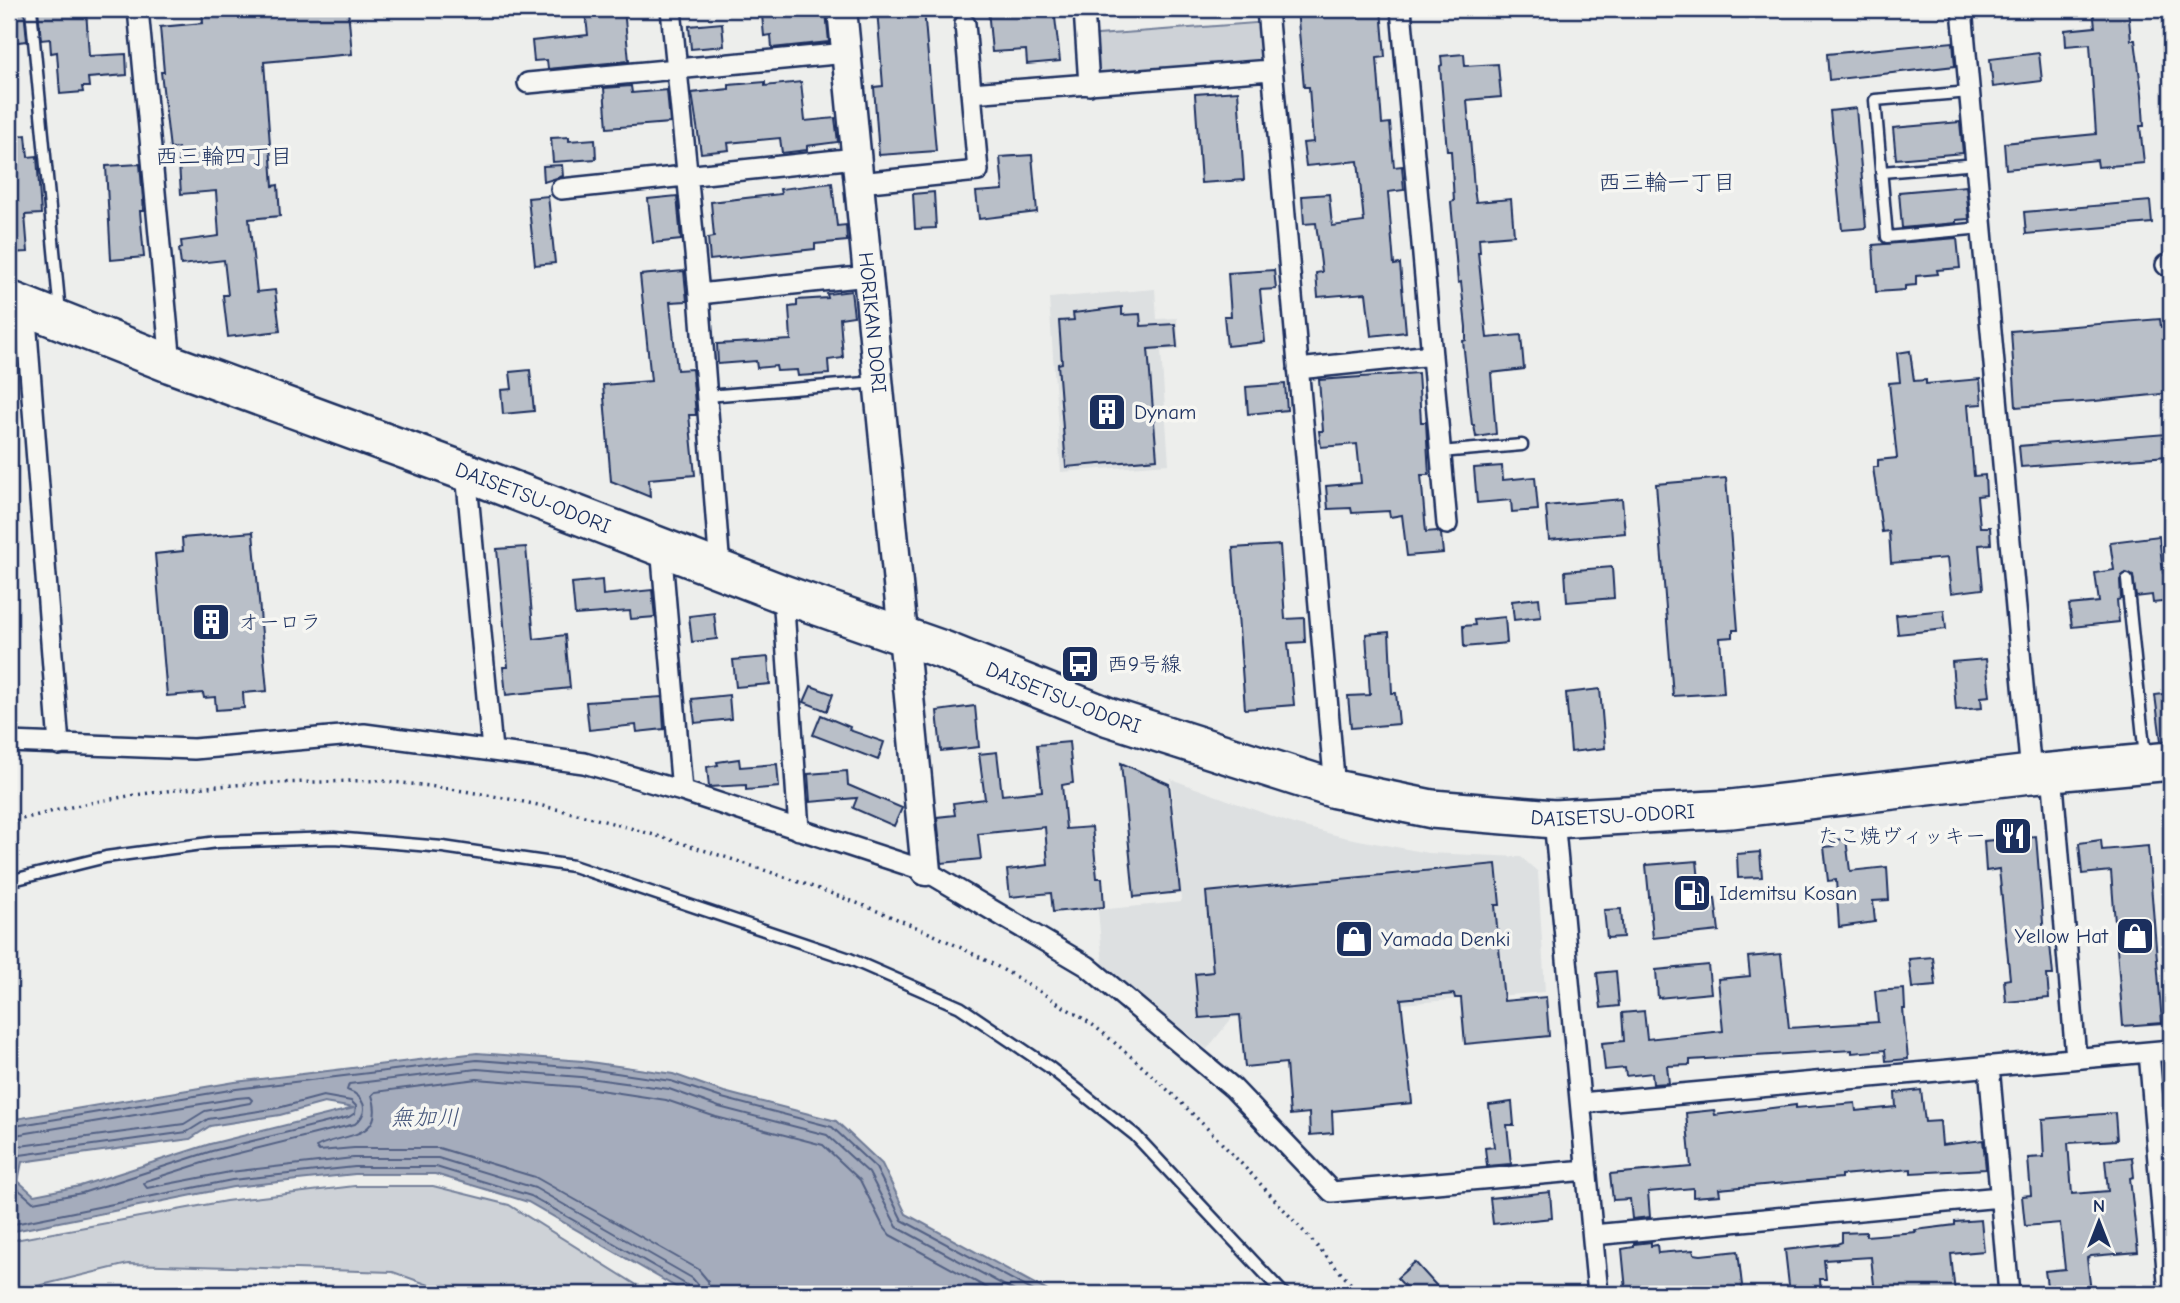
<svg xmlns="http://www.w3.org/2000/svg" width="2180" height="1303" font-family="'Comic Neue','Klee One',sans-serif">
<style>
.built{fill:#dde0e1}
.green{fill:#ced2d7;stroke:#74809a;stroke-width:2}
.water{fill:#a5acbc;stroke:#6e7a96;stroke-width:2;fill-rule:evenodd}
.lines{fill:none;stroke-linecap:round;stroke-linejoin:round}
.shore{stroke:#526184;stroke-width:2}
.building{fill:#b9bfc8;stroke:#1b2f5e;stroke-width:2}
.lane-casing{stroke:#1b2f5e;stroke-width:15}
.street-casing{stroke:#1b2f5e;stroke-width:24}
.secondary-casing{stroke:#1b2f5e;stroke-width:33}
.highway-casing{stroke:#1b2f5e;stroke-width:42}
.path{stroke:#1b2f5e;stroke-width:3.5;stroke-dasharray:2 5;stroke-linecap:butt}
.lane{stroke:#f6f6f2;stroke-width:10}
.street{stroke:#f6f6f2;stroke-width:19}
.secondary{stroke:#f6f6f2;stroke-width:28}
.highway{stroke:#f6f6f2;stroke-width:37}
.labels{text-anchor:middle;stroke-width:7;stroke-linejoin:round;paint-order:stroke}
.street-label{font-size:21px;fill:#1b2f5e;stroke:#f6f6f2}
.poi-label{font-size:21px;fill:#1b2f5e;stroke:#f6f6f2;text-anchor:start}
.neighbourhood-label{font-size:23px;fill:#1b2f5e;stroke:#f6f6f2}
.water-label{font-size:23px;font-style:italic;fill:#44547a;stroke:#f6f6f2}
</style>
<rect width="100%" height="100%" fill="#edeeec"/>
<filter id="ink" filterUnits="userSpaceOnUse"><feTurbulence type="fractalNoise" baseFrequency=".0143" numOctaves="2"/><feDisplacementMap in="SourceGraphic" scale="14" xChannelSelector="R" yChannelSelector="G"/><feConvolveMatrix kernelMatrix="1 2 1 2 8 2 1 2 1" color-interpolation-filters="sRGB"/></filter>
<g filter="url(#ink)">
<!-- built -->
<path class="built" d="M1155,289L1157,319L1177,318L1179,349L1161,351L1169,464L1061,472L1049,298Z
M1171,779L1293,824L1343,837L1428,853L1521,857L1538,872L1545,992L1232,1018L1207,1049L1103,966L1098,910L1181,902Z"/>
<!-- green -->
<path class="green" d="M1268,22L1271,70L1089,85L1085,36Z
M355,1186H433L509,1205L651,1294H454L393,1272L128,1264L9,1293V1241L226,1201Z"/>
<!-- water -->
<path class="water" d="M477,1053L583,1061L673,1074L724,1092L836,1121L882,1164L906,1214L1053,1294H688L528,1202L435,1174H355L233,1187L9,1232V1120L235,1082ZM324,1103L354,1108L210,1144L80,1186L34,1195L18,1181L22,1162L190,1139L210,1126L280,1115Z"/>
<g class="lines">
<!-- shore -->
<path class="shore" d="M323,1096L351,1101L356,1106L355,1113L349,1117L212,1151L82,1193L33,1202L11,1183L14,1161L20,1155L187,1132L208,1119L278,1108Z
M9,1127L236,1089L477,1060L582,1068L671,1081L722,1098L832,1127L876,1168L902,1220L1039,1294
M9,1136L237,1098L249,1097L252,1100L250,1103L205,1111L184,1124L20,1146L9,1153
M9,1225L232,1180L355,1167H436L531,1196L687,1285L691,1294
M700,1294L698,1285L692,1278L535,1188L438,1158H353L230,1172L147,1188L144,1184L146,1181L215,1159L355,1124C371,1111 364,1096 347,1090L349,1084L477,1069L581,1077L669,1089L719,1107L827,1135L869,1173L897,1227L1020,1294
M710,1294L708,1281L698,1269L535,1177L439,1148H354L319,1151L316,1147C340,1133 387,1141 372,1095L375,1092L477,1079L580,1087L666,1100L716,1117L823,1145L860,1180L883,1226L890,1235L998,1294"/>
</g>
<!-- building -->
<path class="building" d="M9,9H24L27,41L9,43Z
M38,9H86L89,56L126,54L127,75L88,78L89,87H82L83,92L60,94L57,52L51,53L50,39L41,40Z
M235,9H348L352,54L264,62L273,186L278,185L280,216L249,219L257,292L275,290L280,331L228,337L223,295H228L224,260L181,265L179,249L182,248L181,241L219,236L216,191L181,194L178,148L170,149L161,72H164L160,27L203,23L202,12Z
M585,9H624L629,61L548,69L547,60L534,61L532,41L588,35Z
M877,9H924L936,151L879,155L874,87L883,86Z
M988,9H1054L1060,61L1027,64L1026,50L992,52Z
M1297,9H1381L1385,57L1377,58L1382,124L1390,123L1394,167L1402,166L1404,190L1388,192L1394,265L1400,264L1406,332L1371,336L1366,293L1318,297L1316,273L1322,272L1316,223L1304,224L1302,196L1329,194L1332,226L1364,222L1358,161L1306,166L1303,143L1313,142L1309,87H1304Z
M2093,9H2128L2131,40H2135L2142,94L2144,126H2140L2144,163L2098,167L2097,160L2006,169L2004,143L2096,134L2090,44L2066,46L2065,30L2095,27Z
M796,12V15L826,12L829,42L772,48L771,35L764,36L762,15Z
M722,23L724,46L691,49L689,26Z
M1953,42L1955,66L1829,80L1827,54Z
M2039,53L2042,81L1993,87L1990,59Z
M1464,54L1465,66L1498,64L1501,97L1467,100L1474,189L1476,202L1511,199L1514,235L1479,238L1480,252H1478L1487,338L1521,335L1524,369L1491,373L1496,434L1476,437L1474,425H1472L1463,341L1466,340V327L1461,282L1458,283L1457,270L1451,202L1454,201L1451,151H1447L1440,66L1442,65L1441,56Z
M765,82V86L801,82L805,121L835,118L838,142L807,146V150L782,153L780,138L728,143L729,150L701,153L692,93L729,89V85Z
M631,86L632,93L667,90L670,123L607,128L604,88Z
M1238,91L1244,180L1201,183L1195,94Z
M1856,108L1866,228L1842,230L1830,111Z
M1960,122L1963,153L1896,159L1893,128Z
M26,135L28,157L37,156L41,214L25,215L28,252L9,253V137Z
M569,137V141L595,139L596,159L553,162L551,138Z
M1032,155L1037,212L979,219L976,192L1003,190L1000,157Z
M140,164L144,211H140L144,257L111,260L106,166Z
M562,165L563,176L544,182L543,166Z
M832,183L837,226L846,225L847,241L815,244V249L710,260L708,238L714,237L711,202L781,194L780,189Z
M1966,186L1969,219L1956,220V223L1902,228L1899,192Z
M934,192L936,228L915,229L913,194Z
M548,196L555,263L535,265L528,198Z
M677,196L681,240L653,243L648,199Z
M2150,201L2152,223L2026,234L2024,212Z
M1957,238L1960,268L1937,270L1938,274L1916,276V285L1905,286V290L1876,292L1873,245Z
M1274,270L1276,289L1260,290L1265,342L1227,346L1224,316H1231L1228,273Z
M684,271L687,301L670,302L677,370L692,369L696,415H689L695,475L649,479L650,497L611,481L603,385L651,381L640,275Z
M851,291L854,316L840,318L843,358L828,360L829,374L798,376L797,370L777,371L776,366L757,368L756,361L718,364L717,344L791,340L789,307L797,306V300L828,298L827,294Z
M1122,307V315L1140,314L1141,326L1175,324L1177,347L1148,349L1157,459L1066,467L1058,364L1062,363L1059,321L1074,320L1073,313Z
M2160,319L2161,327L2171,326V393L2095,401L2016,407L2011,331Z
M1910,351L1914,381L1926,380V384L1980,379L1982,404L1968,405L1974,476L1985,475L1986,495L1977,496L1980,527H1990L1991,544L1979,545L1983,589L1951,593L1947,558L1891,563L1889,531L1882,532L1873,467H1878V460L1897,458L1889,383L1900,382L1897,353Z
M530,370L534,411L503,414L501,390L512,389L510,372Z
M1418,373L1421,422H1426L1429,475H1421L1426,532L1437,531L1441,534L1443,553L1407,556L1402,515L1390,517L1389,511L1352,513L1351,508L1328,509L1326,486L1361,483L1357,444L1321,447L1319,431H1323L1319,380Z
M1285,384L1287,410L1248,414L1246,387Z
M2166,434L2168,456L2021,467L2019,446Z
M1502,466L1503,480L1535,477L1538,510L1512,512L1511,500L1477,503L1474,468Z
M1726,478L1738,630H1733V637L1720,638L1724,693L1673,696L1656,484Z
M1622,499L1625,533L1549,540L1546,506Z
M253,532L267,691L243,693L244,708L216,710L215,697L204,698L203,693L167,696L155,554L183,551L182,538Z
M2159,536L2163,573L2171,572V601L2153,603L2152,595L2136,597L2133,576L2126,573L2120,580L2121,599L2117,600L2119,622L2072,627L2069,605L2099,602L2095,573L2114,570L2110,542Z
M1280,545L1285,619L1304,618L1305,642L1288,643L1294,705L1245,709L1233,548Z
M526,547L534,639L565,635L570,688L506,695L503,667H508L497,549Z
M1612,567L1614,598L1567,602L1565,571Z
M602,580L603,595L652,590L655,617L631,619L630,611L575,615L572,583Z
M1539,598L1541,617L1514,620L1512,601Z
M1944,610L1946,629L1898,634L1896,615Z
M714,613L717,639L692,642L689,616Z
M1505,617L1507,643L1464,647L1463,626L1475,625L1474,620Z
M1389,632L1392,693H1396L1399,724L1351,728L1348,696L1370,695L1366,634Z
M768,657L770,684L736,687L733,660Z
M1986,659L1990,696L1981,697L1982,708L1956,710L1952,662Z
M811,686L833,694L827,711L804,702Z
M1600,689L1605,748L1571,752L1566,693Z
M2171,693V740L2161,741L2155,695Z
M729,695L731,719L695,723L692,699Z
M662,697L664,729L637,732L636,725L589,730L586,702Z
M975,706L979,747L941,751L937,711Z
M821,715L850,727L849,730L884,742L878,760L813,735Z
M1069,742L1073,783L1062,785L1066,829L1092,827L1097,878H1102L1104,907L1053,912L1051,893L1010,897L1007,870L1048,865L1045,827L978,834L981,859L942,863L937,817L955,815L953,803L985,799L979,754L997,752L1002,795L1042,791L1037,745Z
M739,759L740,767L777,764L779,787L746,790V785L709,787L707,767L718,765L717,762Z
M1121,763L1169,784L1180,892L1134,897Z
M847,771L848,785L902,808L894,826L853,808L857,798L810,802L808,774Z
M2036,836L2044,935L2049,934L2053,975H2047L2049,998L2006,1002L2004,980L2010,979L1999,869L1986,871L1984,841Z
M1846,839L1850,871L1887,867L1889,900L1873,901L1875,922L1839,927L1836,880L1828,881L1824,847L1834,846L1833,840Z
M2101,840L2102,850L2148,846L2162,1023L2123,1026L2111,871L2082,874L2079,843Z
M1760,852L1762,877L1738,878L1737,854Z
M1697,861L1701,900L1715,898L1719,931L1653,938L1646,865Z
M1496,864L1500,905H1495L1504,1001L1546,997L1549,1036L1465,1044L1461,998H1455L1454,994L1401,999L1412,1103L1332,1111L1333,1133L1310,1135L1309,1113L1290,1115L1286,1063L1245,1067L1240,1015L1199,1018L1195,974L1213,972L1206,892Z
M1621,909L1623,937L1607,938L1604,910Z
M1781,954L1789,1028L1878,1022L1875,991L1904,989L1905,1009H1903L1908,1059L1886,1061L1885,1050L1852,1053V1050L1690,1060V1065L1667,1066L1669,1083L1653,1084L1652,1073L1626,1076L1625,1068L1605,1070L1602,1043L1624,1041L1622,1013L1644,1011L1647,1039L1723,1031L1718,979L1750,976L1748,957Z
M1933,957L1936,986L1912,988L1909,959Z
M1708,965L1711,993L1658,998L1656,970Z
M1616,971L1619,1006L1601,1008L1597,973Z
M1921,1090L1925,1122L1940,1121L1942,1145L1983,1140L1986,1169L1911,1173V1169L1841,1175V1178L1719,1189L1720,1195L1693,1197V1188L1648,1192L1650,1217L1632,1219L1630,1199L1613,1200L1610,1174L1691,1167L1686,1113L1714,1110L1715,1115L1796,1105V1108L1855,1103L1856,1111L1896,1107L1895,1093Z
M1512,1102L1514,1125H1507L1511,1164L1487,1166L1485,1148L1494,1147L1489,1105Z
M2115,1113L2117,1140L2068,1143L2072,1194L2108,1191L2105,1160L2132,1157L2134,1177L2130,1178L2138,1252L2091,1256L2087,1258L2091,1292L2053,1294L2052,1285L2047,1286L2045,1271L2065,1269L2060,1223L2025,1226L2022,1196L2031,1195L2028,1158L2044,1157L2042,1119Z
M1550,1192L1552,1218L1493,1224L1490,1198Z
M1981,1220L1984,1251L1951,1254L1955,1294H1875L1871,1257L1824,1260L1826,1279H1820L1821,1294H1790L1785,1250L1837,1244L1842,1242V1233L1866,1232V1236L1916,1232L1915,1230L1955,1225V1222Z
M1651,1242V1246L1657,1245L1658,1253L1693,1250L1694,1254L1701,1255L1738,1251L1743,1294H1631L1630,1290H1626L1622,1249L1634,1247V1244Z
M1415,1262L1444,1294H1412L1397,1278Z"/>
<g class="lines">
<defs>
<path id="lane" d="M31,9L60,313
M1970,92L1875,100L1887,237L1982,228
M1882,172L1977,164
M707,396L877,382
M1440,452L1522,445
M2127,580L2145,757
M9,881L106,857L217,842L334,838L443,847L573,866L850,959L960,1007L1049,1067L1135,1135L1284,1294"/>
<path id="street" d="M138,9L171,364
M671,9L699,294L720,569
M1084,9L1089,85
M1267,9L1335,789
M1401,9L1447,524
M1962,9L2031,774
M528,83L847,53
M971,93L1271,70
M859,183L978,171L965,24
M561,189L856,158
M2166,265L2171,264
M699,294L868,276
M25,306L59,745
M1298,369L1432,355
M466,472L492,750
M661,546L682,791
M783,594L799,830
M9,742L194,749L364,734L584,763L682,791L926,871L1087,966L1233,1088L1332,1192L1587,1170
M2052,772L2076,1058
M1554,819L1598,1294
M2149,1052L2169,1294
M1989,1066L2009,1294
M1581,1103L2171,1050
M1593,1235L2000,1197"/>
<g id="secondary">
<path id="s1" d="M842,9L926,871"/>
</g>
<g id="highway">
<path id="s2" d="M9,300L171,364L466,472L783,594L943,650L1109,717L1335,789L1432,809L1554,819L1731,809L2031,774L2171,761"/>
</g>
</defs>
<!-- lane casing -->
<use href="#lane" class="lane-casing"/>
<!-- street casing -->
<use href="#street" class="street-casing"/>
<!-- secondary casing -->
<use href="#secondary" class="secondary-casing"/>
<!-- highway casing -->
<use href="#highway" class="highway-casing"/>
<!-- path -->
<path class="path" d="M9,822C36,816 63,808 90,803C164,788 242,783 317,782C342,782 369,779 393,782C537,796 663,835 799,882C888,913 974,948 1053,1000C1068,1010 1084,1018 1098,1029C1195,1107 1277,1202 1360,1294"/>
<!-- lane -->
<use href="#lane" class="lane"/>
<!-- street -->
<use href="#street" class="street"/>
<!-- secondary -->
<use href="#secondary" class="secondary"/>
<!-- highway -->
<use href="#highway" class="highway"/>
</g>
</g>
<!-- icons -->
<defs>
<symbol id="building-square" viewBox="-11 -11 22 22"><rect x="-9" y="-9" width="18" height="18" rx="4" fill="#1b2f5e" stroke="#f6f6f2"/><path d="M-4-6H4V6H1V3H-1V6H-4ZM-2.5-4.3h1.7v1.8h-1.7ZM.8-4.3h1.7v1.8H.8ZM-2.5-1h1.7V.8h-1.7ZM.8-1h1.7V.8H.8Z" fill="#fff"/></symbol>
<symbol id="bus-square" viewBox="-11 -11 22 22"><rect x="-9" y="-9" width="18" height="18" rx="4" fill="#1b2f5e" stroke="#f6f6f2"/><path d="M-5-6H5V4H4V6H2V4H-2V6H-4V4H-5ZM-3.5-4V0h7V-4ZM-3.5 1.2v1.5H-2V1.2ZM2 1.2v1.5H3.5V1.2Z" fill="#fff"/></symbol>
<symbol id="restaurant-square" viewBox="-11 -11 22 22"><rect x="-9" y="-9" width="18" height="18" rx="4" fill="#1b2f5e" stroke="#f6f6f2"/><path d="M-5-6h1v4h1v-4h1v4h1v-4h1v5L-1.5 .5V6h-2V.5L-5-1ZM5-6V6H3V1.5H1.5Q1.5-4 5-6Z" fill="#fff"/></symbol>
<symbol id="fuel-square" viewBox="-11 -11 22 22"><rect x="-9" y="-9" width="18" height="18" rx="4" fill="#1b2f5e" stroke="#f6f6f2"/><path d="M-5.5-6h7V0h2V4h1.3V-2.5L3-4.5l.8-.8L6-3V5H2.5V1h-1V6h-7ZM-4.2-4.7v3.2H.2V-4.7Z" fill="#fff"/></symbol>
<symbol id="shop-square" viewBox="-11 -11 22 22"><rect x="-9" y="-9" width="18" height="18" rx="4" fill="#1b2f5e" stroke="#f6f6f2"/><path d="M-5-2.5h2.3a2.7 3.5 0 0 1 5.4 0H5L5.5 6h-11ZM-1.5-2.5h3a1.5 2.3 0 0 0-3 0Z" fill="#fff"/></symbol>
</defs>
<g fill-rule="evenodd">
<use href="#building-square" x="1085" y="390" width="44" height="44"/>
<use href="#building-square" x="189" y="600" width="44" height="44"/>
<use href="#bus-square" x="1058" y="642" width="44" height="44"/>
<use href="#restaurant-square" x="1991" y="814" width="44" height="44"/>
<use href="#fuel-square" x="1670" y="871" width="44" height="44"/>
<use href="#shop-square" x="2113" y="914" width="44" height="44"/>
<use href="#shop-square" x="1332" y="917" width="44" height="44"/>
</g>
<g class="labels">
<!-- street labels -->
<g class="street-label">
<text dy="7" stroke="none"><textPath href="#s1" startOffset="315">HORIKAN DORI</textPath></text>
<text dy="7" stroke="none"><textPath href="#s2" startOffset="560">DAISETSU-ODORI</textPath></text>
<text dy="7" stroke="none"><textPath href="#s2" startOffset="1127">DAISETSU-ODORI</textPath></text>
<text dy="7" stroke="none"><textPath href="#s2" startOffset="1694">DAISETSU-ODORI</textPath></text>
</g>
<!-- poi labels -->
<g class="poi-label">
<text x="1134" y="419">Dynam</text>
<text x="238" y="629">オーロラ</text>
<text x="1107" y="671">西9号線</text>
<text x="1986" y="843" text-anchor="end">たこ焼ヴィッキー</text>
<text x="1719" y="900">Idemitsu Kosan</text>
<text x="2108" y="943" text-anchor="end">Yellow Hat</text>
<text x="1381" y="946">Yamada Denki</text>
</g>
<!-- neighbourhood labels -->
<g class="neighbourhood-label">
<text x="224" y="164">西三輪四丁目</text>
<text x="1667" y="190">西三輪一丁目</text>
</g>
<!-- water labels -->
<g class="water-label">
<text x="425" y="1125">無加川</text>
</g>
</g>
<!-- margin -->
<rect width="2180" height="1303" fill="none" stroke="#f6f6f2" stroke-width="35"/>
<rect x="18" y="18" width="2145" height="1268" fill="none" stroke="#1b2f5e" stroke-width="2.5" filter="url(#ink)"/>
<!-- north arrow -->
<g transform="translate(2099 1222)" stroke="#f6f6f2" stroke-width="5" paint-order="stroke">
<path d="M0-5L12 26L0 18L-12 26Z" fill="#1b2f5e"/>
<text y="-10" font-size="19" font-weight="bold" text-anchor="middle" fill="#1b2f5e">N</text>
</g>
</svg>
